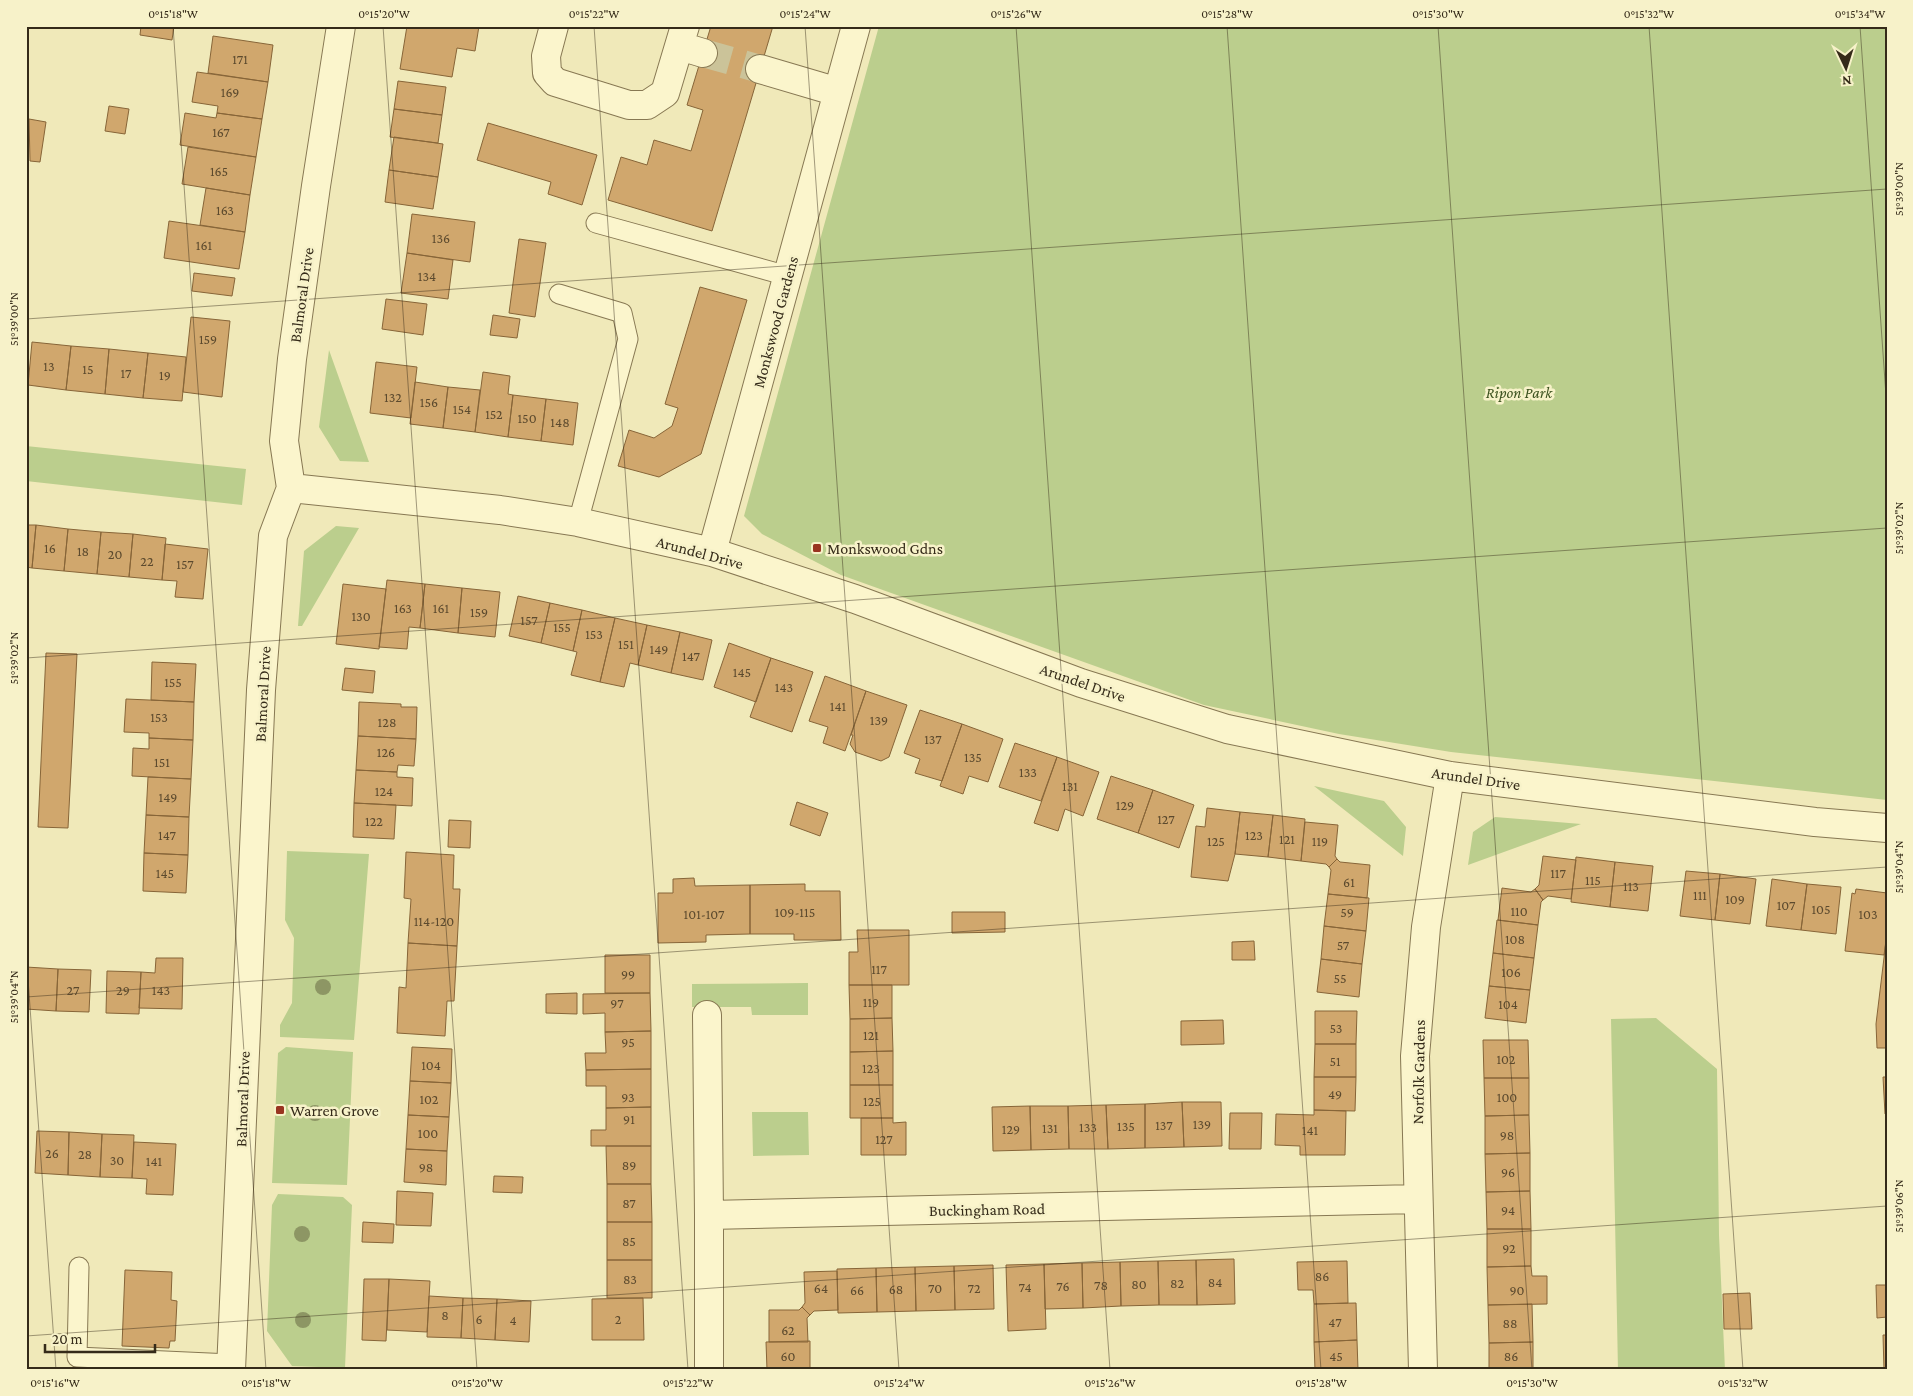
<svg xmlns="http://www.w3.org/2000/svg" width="1913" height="1396" font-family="'Crimson Pro',serif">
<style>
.green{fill:#bbce8d}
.building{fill:#d0a76d;stroke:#876538}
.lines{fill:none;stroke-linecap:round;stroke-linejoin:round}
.minor-tunnel{stroke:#cbc399;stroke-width:28;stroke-dasharray:28 14;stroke-linecap:butt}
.service-casing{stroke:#877853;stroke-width:21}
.minor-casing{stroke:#877853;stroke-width:30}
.service{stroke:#fbf5cc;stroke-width:19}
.minor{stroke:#fbf5cc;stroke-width:28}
.tree{fill:#8d9664}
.ticks{fill:none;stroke:#352b19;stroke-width:1;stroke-opacity:0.45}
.poi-dot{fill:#993420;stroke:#f7f2c9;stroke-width:2}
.labels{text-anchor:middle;stroke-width:5;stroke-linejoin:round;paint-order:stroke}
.number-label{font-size:14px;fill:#5c4a2e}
.street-label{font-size:16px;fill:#352b19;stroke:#f7f2c9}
.park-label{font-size:16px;font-style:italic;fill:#3c521f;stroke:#f7f2c9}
.poi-label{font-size:16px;fill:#352b19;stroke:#f7f2c9;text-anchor:start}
.neatline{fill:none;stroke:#352b19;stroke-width:2}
.ticks-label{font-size:12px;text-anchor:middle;fill:#352b19}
</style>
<rect width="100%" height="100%" fill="#f0e9b9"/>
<!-- green -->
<path class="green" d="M879,26H1887V800L1451,752L1339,734L1204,705L841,575L762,534L744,516Z
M329,350L369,462L340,461L319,427Z
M26,446L246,469L242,505L26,481Z
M336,526L359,528L302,626H298L304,551Z
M1314,786L1384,801L1406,827L1403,856Z
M1495,817L1581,824L1468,865L1473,832Z
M287,851L369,854L354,1040L280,1037V1025L292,1003L294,938L285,920Z
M808,983V1015H752L751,1007H692V984Z
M1656,1018L1717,1069L1719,1235L1725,1370H1618L1611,1019Z
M286,1047L353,1052L347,1185L272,1183L278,1053Z
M752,1112H808L809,1155L753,1156Z
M278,1194L343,1197L352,1205L345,1368L292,1366L267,1331L272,1205Z"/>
<!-- building -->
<path class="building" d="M141,26H174L172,40L140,35Z
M407,26H479L475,51L457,48L452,77L400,69Z
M711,26H773L712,231L608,200L621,157L647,165L654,140L691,151L703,110L687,105Z
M213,36L273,45L268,82L208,73Z
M197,72L268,82L262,119L217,113L218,106L192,102Z
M398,81L446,87L442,115L394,109Z
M109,106L129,109L125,134L105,131Z
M394,109L442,115L438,143L390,137Z
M185,113L216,118L217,113L262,119L256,157L180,145Z
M29,119L46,122L40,162L30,161Z
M488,123L597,155L582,205L548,194L551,182L477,160Z
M394,137L443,144L438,177L389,170Z
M188,147L256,157L250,195L182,184Z
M389,170L438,177L433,209L385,202Z
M206,188L250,195L245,232L200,225Z
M412,214L475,222L470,262L407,253Z
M169,221L245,232L239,269L164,258Z
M519,239L546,243L535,317L509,313Z
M407,253L453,260L448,299L401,293Z
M194,273L235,278L232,296L192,291Z
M700,287L747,300L701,454L659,477L618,466L629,430L654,438L672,426L678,408L665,404Z
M386,299L427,304L423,335L382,329Z
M493,315L520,319L517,338L490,335Z
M191,317L230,321L222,397L183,392Z
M32,342L71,346L66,390L28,385Z
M71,346L109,349L105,394L66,390Z
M109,349L148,353L143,398L105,394Z
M148,353L186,357L182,401L143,398Z
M376,362L417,367L411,418L370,413Z
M483,372L510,376L508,394L513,395L508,437L475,432Z
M415,382L448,387L443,428L410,424Z
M448,387L480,390L475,432L443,428Z
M513,395L546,399L541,441L508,437Z
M546,399L578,403L573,445L541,441Z
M26,525H36L32,568L26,567Z
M36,525L68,529L64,571L32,568Z
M68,529L101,532L97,574L64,571Z
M101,532L133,534L129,577L97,574Z
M133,534L166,538L162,580L129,577Z
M165,544L208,549L203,599L175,597L177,581L162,580Z
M387,580L425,584L420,628L409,627L407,649L379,647Z
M343,584L386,589L379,649L336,644Z
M425,584L462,588L458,633L420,628Z
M462,588L500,592L495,637L458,633Z
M518,596L550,603L541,643L509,636Z
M550,603L582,610L573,651L541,643Z
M582,610L615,618L600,682L571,675L577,652L573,651Z
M615,618L647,625L638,665L630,663L624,687L600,682Z
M647,625L680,632L671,673L638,665Z
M680,632L712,640L703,680L671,673Z
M729,643L771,658L756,702L714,687Z
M46,653L77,654L68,828L38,827Z
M771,658L813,672L792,732L750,717Z
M152,662L196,664L194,702L151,700Z
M345,668L375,671L373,693L342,690Z
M825,676L866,691L845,751L823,743L828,727L809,721Z
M866,691L907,705L889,757L881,761L855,752L850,744L853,735H851Z
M126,699L194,702L193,740L149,738V733L124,732Z
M359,702L401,704V707H417L416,739L358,736Z
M920,710L962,724L942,781L915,773L920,759L904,753Z
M962,724L1003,739L988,782L969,776L963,794L940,786Z
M358,736L416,739L414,766L398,765L397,772L356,770Z
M149,738L193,740L191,779L132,776L133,748L149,749Z
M1015,743L1057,757L1041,801L999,787Z
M1057,757L1099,772L1083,816L1065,809L1058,831L1034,823Z
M356,770L397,772V777L413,778L412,806L354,803Z
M1111,776L1153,790L1138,833L1097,819Z
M148,777L191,779L189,817L146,815Z
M1153,790L1194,805L1179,848L1138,833Z
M797,802L828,813L820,836L790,825Z
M354,803L396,805L394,839L353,837Z
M1207,808L1240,812L1235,854L1228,881L1191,877L1196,826L1205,827Z
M1240,812L1273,815L1268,857L1235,854Z
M146,815L189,817L188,855L144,853Z
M1273,815L1305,819L1301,861L1268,857Z
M449,820L471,821L470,848L448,847Z
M1305,822L1338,825L1335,856L1337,859L1329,867L1326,864L1301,861Z
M406,852L454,855L453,889H460L457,946L408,943L411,899L404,898Z
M144,853L188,855L186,893L143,891Z
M1543,856L1576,860L1571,899L1548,896L1543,900L1535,889L1539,885Z
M1576,857L1615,862L1610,907L1571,902Z
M1337,859L1340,862L1370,865L1367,898L1328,894L1331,870L1329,867Z
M1615,862L1653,866L1648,911L1610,907Z
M1686,871L1720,874L1715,920L1680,916Z
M1720,874L1756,879L1750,924L1715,920Z
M694,878L695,886L750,885V934L706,935V942L658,943V893H673V879Z
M1772,879L1807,884L1801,930L1766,926Z
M805,884V891H840L841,940H794V934H750V885Z
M1807,884L1841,887L1836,934L1801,930Z
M1502,888L1531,892L1535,889L1543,900L1541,902L1538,925L1498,920Z
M1856,889L1887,893V933L1884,955L1845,951L1852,893L1855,894Z
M1328,894L1369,898L1366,931L1324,926Z
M952,912H1005V932L952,933Z
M1497,920L1538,925L1534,958L1493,953Z
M1324,926L1366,931L1362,964L1321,959Z
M857,930H909V985H849V952H858Z
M1887,933V1048H1877L1876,1024Z
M1254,941L1255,960H1232V942Z
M408,943L457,946L454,1001H447L445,1036L397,1033L399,987L406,988Z
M1493,953L1534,958L1530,990L1489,986Z
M605,955H650V993H605Z
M156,958H183L182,1009L139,1008L141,972L155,973Z
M1321,959L1362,964L1359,997L1317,992Z
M26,967L58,969L56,1011L26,1009Z
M58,969L91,970L89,1012L56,1011Z
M107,971L141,972L139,1014L106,1013Z
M849,985H892V1018L850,1019Z
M1489,986L1530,990L1526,1023L1485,1018Z
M577,993V1014L546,1013V994Z
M650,993L651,1031L605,1032V1013L583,1014V994Z
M1315,1011H1357L1356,1044H1315Z
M892,1018L893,1051L850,1052V1019Z
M1223,1020L1224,1044L1181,1045V1021Z
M651,1031V1069L586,1070L585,1053H606L605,1032Z
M1483,1040H1528L1529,1078H1484Z
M1315,1044H1356V1077H1314Z
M412,1047L452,1049L451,1083L410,1081Z
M893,1051V1085H850V1052Z
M651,1069V1107L606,1108V1086H586V1070Z
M1314,1077H1356L1355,1111L1314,1110Z
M1883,1077H1887V1114H1885Z
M1484,1078H1529V1115L1485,1116Z
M410,1081L451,1083L449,1117L408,1115Z
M850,1085H893V1118H850Z
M1182,1102L1184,1147L1145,1148V1104Z
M1182,1102H1221L1222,1146L1184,1147Z
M1145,1104V1148L1108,1149L1106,1105Z
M1106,1105L1108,1149H1069L1068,1106Z
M1030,1106L1031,1150L993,1151L992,1107Z
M1030,1106H1068L1069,1149L1031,1150Z
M651,1107V1146H591V1130H606V1108Z
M1314,1110L1346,1111L1345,1155H1300V1146L1275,1145L1276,1114L1314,1115Z
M1230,1113H1262L1261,1149H1229Z
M408,1115L449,1117L447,1151L406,1149Z
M1529,1115L1530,1153L1485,1154V1116Z
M861,1118H893V1123L906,1122V1155H861Z
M37,1131L69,1132L68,1175L35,1173Z
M69,1132L102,1134L100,1177L68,1175Z
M102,1134L134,1135L132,1178L100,1177Z
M134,1142L176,1144L173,1195L146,1194L147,1179L132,1178Z
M606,1146H651V1184H607Z
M406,1149L447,1151L446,1185L404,1182Z
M1530,1153V1191L1486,1192L1485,1154Z
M494,1176L523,1177L522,1193L493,1192Z
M607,1184H651L652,1222H607Z
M397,1191L433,1193L431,1226L396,1225Z
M1530,1191L1531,1229H1487L1486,1192Z
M363,1222L394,1224L393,1243L362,1242Z
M607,1222H652V1260H607Z
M1487,1229H1531V1266L1487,1267Z
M1234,1259L1235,1304L1197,1305L1196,1260Z
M607,1260H652V1298H607Z
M1196,1260L1197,1305H1159L1158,1261Z
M1158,1261L1159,1305L1121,1306L1120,1262Z
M1347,1261L1348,1303L1314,1304L1313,1290H1298L1297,1262Z
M1120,1262L1121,1306L1083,1308L1082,1263Z
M1082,1263L1083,1308L1045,1309L1044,1264Z
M1044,1264L1046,1329L1008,1331L1006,1265Z
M993,1265L994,1309L955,1310L954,1266Z
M954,1266L955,1310L916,1311L915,1267Z
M1531,1266L1532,1276H1547V1304L1488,1305L1487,1267Z
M915,1267L916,1311L877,1312L876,1268Z
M876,1268L877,1312L838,1313L837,1269Z
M125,1270L172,1272L171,1300L177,1301L175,1341H170L169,1348L122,1346Z
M837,1271L838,1310L814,1311L810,1315L802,1307L805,1303L804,1272Z
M364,1279H389L386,1341L362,1340Z
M389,1279L430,1281L427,1332L387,1330Z
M1876,1285H1887V1317L1877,1318Z
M1750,1293L1752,1329H1724L1723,1294Z
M429,1296L463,1298L461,1338L427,1337Z
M463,1298L497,1299L495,1340L461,1338Z
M643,1298L644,1340H592V1299Z
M497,1299L531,1301L529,1342L495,1340Z
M1356,1303L1357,1340L1314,1342V1304Z
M1532,1304L1533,1342L1489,1343L1488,1305Z
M802,1307L810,1315L807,1318L808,1342H769V1310H799Z
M1883,1335H1887V1370H1884Z
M1357,1340L1358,1370H1315L1314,1342Z
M810,1341V1370H767L766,1342Z
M1533,1342V1370H1489V1343Z"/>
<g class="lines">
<!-- minor-tunnel -->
<path class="minor-tunnel" d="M703,53L760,69"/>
<defs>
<path id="service" d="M596,223L788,276
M559,294L622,313L628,339L578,522
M79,1267L77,1357L231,1364"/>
<path id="minor" d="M554,26L546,56L547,73L555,82L629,105H647L665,93L685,26
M680,46L703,53
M760,69L838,92
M291,488L500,510L578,522L712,552L855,599L1081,683L1227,729L1450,776L1815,822L1887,828
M712,552L856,26
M707,1015L709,1215
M231,1370L261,690L273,536L291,488L284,441L292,359L316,186L341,26
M709,1370V1215L1418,1199
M1423,1370L1415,1056L1426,927L1450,776"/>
</defs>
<!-- service casing -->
<use href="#service" class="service-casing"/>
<!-- minor casing -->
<use href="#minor" class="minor-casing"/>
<!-- service -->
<use href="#service" class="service"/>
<!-- minor -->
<use href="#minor" class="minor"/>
</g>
<!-- trees -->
<g class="tree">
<circle cx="323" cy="987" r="8"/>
<circle cx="315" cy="1113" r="8"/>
<circle cx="302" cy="1234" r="8"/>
<circle cx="303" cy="1320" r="8"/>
</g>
<!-- ticks -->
<path class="ticks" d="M173,26L266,1370M383,26L477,1370M594,26L688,1370M805,26L899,1370M1016,26L1110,1370M1227,26L1321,1370M1438,26L1532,1370M1649,26L1743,1370M1860,26L1887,410M26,319L1887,189M26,658L1887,528M26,951L56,1370M26,997L1887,867M26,1336L1887,1206"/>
<!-- markers -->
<g class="poi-dot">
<rect x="812" y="543" width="10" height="10" rx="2.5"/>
<rect x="275" y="1105" width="10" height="10" rx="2.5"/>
</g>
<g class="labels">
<!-- number labels -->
<g class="number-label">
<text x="240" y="64">171</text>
<text x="230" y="97">169</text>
<text x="221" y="137">167</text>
<text x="219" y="176">165</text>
<text x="225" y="215">163</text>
<text x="441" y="243">136</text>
<text x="204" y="250">161</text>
<text x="427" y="281">134</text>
<text x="208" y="344">159</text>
<text x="49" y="371">13</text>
<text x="88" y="374">15</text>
<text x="126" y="378">17</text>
<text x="165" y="380">19</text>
<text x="393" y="402">132</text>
<text x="429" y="407">156</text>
<text x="462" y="414">154</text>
<text x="494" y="419">152</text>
<text x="527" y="423">150</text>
<text x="560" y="427">148</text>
<text x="50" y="553">16</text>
<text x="83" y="556">18</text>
<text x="115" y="559">20</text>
<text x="147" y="566">22</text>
<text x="185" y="569">157</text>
<text x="403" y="613">163</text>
<text x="441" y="613">161</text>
<text x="479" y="617">159</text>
<text x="361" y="621">130</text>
<text x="529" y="625">157</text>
<text x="562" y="632">155</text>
<text x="594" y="639">153</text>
<text x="626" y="649">151</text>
<text x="659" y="654">149</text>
<text x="691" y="661">147</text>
<text x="742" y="677">145</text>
<text x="173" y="687">155</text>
<text x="784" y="692">143</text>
<text x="838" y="711">141</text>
<text x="159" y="722">153</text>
<text x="879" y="725">139</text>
<text x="387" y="727">128</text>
<text x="933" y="744">137</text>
<text x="386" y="757">126</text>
<text x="973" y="762">135</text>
<text x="162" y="767">151</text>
<text x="1028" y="777">133</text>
<text x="1070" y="791">131</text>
<text x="384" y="796">124</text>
<text x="168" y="802">149</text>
<text x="1125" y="810">129</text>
<text x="1166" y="824">127</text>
<text x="374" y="826">122</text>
<text x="167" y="840">147</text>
<text x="1254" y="840">123</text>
<text x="1287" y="844">121</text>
<text x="1216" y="846">125</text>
<text x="1320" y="846">119</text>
<text x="165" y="878">145</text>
<text x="1558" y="878">117</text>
<text x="1593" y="885">115</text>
<text x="1349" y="887">61</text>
<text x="1631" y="891">113</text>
<text x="1700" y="900">111</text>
<text x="1735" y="904">109</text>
<text x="1786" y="910">107</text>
<text x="1821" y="914">105</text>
<text x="1519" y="916">110</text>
<text x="795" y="917">109-115</text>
<text x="1347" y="917">59</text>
<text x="704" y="919">101-107</text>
<text x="1868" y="919">103</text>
<text x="434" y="926">114-120</text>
<text x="1515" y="944">108</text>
<text x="1343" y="950">57</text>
<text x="879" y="974">117</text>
<text x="1511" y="977">106</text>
<text x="628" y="979">99</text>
<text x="1340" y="983">55</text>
<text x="73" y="995">27</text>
<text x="123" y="995">29</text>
<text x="161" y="995">143</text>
<text x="871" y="1007">119</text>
<text x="617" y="1008">97</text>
<text x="1508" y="1009">104</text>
<text x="1336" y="1033">53</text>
<text x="871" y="1040">121</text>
<text x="628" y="1047">95</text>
<text x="1506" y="1064">102</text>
<text x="1335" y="1066">51</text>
<text x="431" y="1070">104</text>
<text x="871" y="1073">123</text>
<text x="1335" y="1099">49</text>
<text x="628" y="1102">93</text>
<text x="1507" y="1102">100</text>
<text x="429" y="1104">102</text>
<text x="872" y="1106">125</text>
<text x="629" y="1124">91</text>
<text x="1202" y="1129">139</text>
<text x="1164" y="1130">137</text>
<text x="1126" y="1131">135</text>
<text x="1088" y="1132">133</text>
<text x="1050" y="1133">131</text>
<text x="1011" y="1134">129</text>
<text x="1310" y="1135">141</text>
<text x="428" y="1138">100</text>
<text x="1507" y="1140">98</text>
<text x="884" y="1144">127</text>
<text x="52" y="1158">26</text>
<text x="85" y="1159">28</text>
<text x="117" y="1165">30</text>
<text x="154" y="1166">141</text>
<text x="629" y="1170">89</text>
<text x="426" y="1172">98</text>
<text x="1508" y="1177">96</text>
<text x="629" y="1208">87</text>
<text x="1508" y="1215">94</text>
<text x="629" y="1246">85</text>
<text x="1509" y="1253">92</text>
<text x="1322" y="1281">86</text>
<text x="630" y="1284">83</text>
<text x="1215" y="1287">84</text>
<text x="1177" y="1288">82</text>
<text x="1139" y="1289">80</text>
<text x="1101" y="1290">78</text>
<text x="1063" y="1291">76</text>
<text x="1025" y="1292">74</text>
<text x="821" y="1293">64</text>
<text x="935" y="1293">70</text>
<text x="974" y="1293">72</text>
<text x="896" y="1294">68</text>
<text x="857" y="1295">66</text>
<text x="1517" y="1295">90</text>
<text x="445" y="1320">8</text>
<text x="479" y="1324">6</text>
<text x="618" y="1324">2</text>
<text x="513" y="1325">4</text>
<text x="1335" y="1327">47</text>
<text x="1510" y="1328">88</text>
<text x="788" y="1335">62</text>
<text x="788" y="1361">60</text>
<text x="1336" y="1361">45</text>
<text x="1511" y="1361">86</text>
</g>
<!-- street labels -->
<g class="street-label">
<text transform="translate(301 295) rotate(-82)" y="6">Balmoral Drive</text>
<text transform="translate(775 322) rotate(-75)" y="6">Monkswood Gardens</text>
<text transform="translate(700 552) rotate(15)" y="6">Arundel Drive</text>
<text transform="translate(1083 682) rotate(19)" y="6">Arundel Drive</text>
<text transform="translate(262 694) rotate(-87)" y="6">Balmoral Drive</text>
<text transform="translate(1476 778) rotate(8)" y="6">Arundel Drive</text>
<text transform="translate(1418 1072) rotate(-89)" y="6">Norfolk Gardens</text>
<text transform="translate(242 1099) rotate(-88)" y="6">Balmoral Drive</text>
<text transform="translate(987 1209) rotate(-1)" y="6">Buckingham Road</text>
</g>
<!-- park labels -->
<g class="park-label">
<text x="1519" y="398">Ripon Park</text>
</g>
<!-- poi labels -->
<g class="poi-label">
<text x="827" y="554">Monkswood Gdns</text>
<text x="290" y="1116">Warren Grove</text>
</g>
</g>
<!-- border -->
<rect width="1913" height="1396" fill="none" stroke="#f7f2c9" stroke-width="55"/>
<!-- north arrow -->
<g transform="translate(1846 68) rotate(176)" stroke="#f7f2c9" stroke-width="4" paint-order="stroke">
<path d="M0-4L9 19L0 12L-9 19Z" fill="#352b19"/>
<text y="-8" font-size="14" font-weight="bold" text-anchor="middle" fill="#352b19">N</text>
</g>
<!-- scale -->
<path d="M45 1344v8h110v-8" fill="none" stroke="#352b19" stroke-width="2.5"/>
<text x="52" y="1344" font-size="15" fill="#352b19" stroke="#f7f2c9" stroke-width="4" paint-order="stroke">20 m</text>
<rect x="28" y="28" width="1858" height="1340" class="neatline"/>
<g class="ticks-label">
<text x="173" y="18">0°15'18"W</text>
<text x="384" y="18">0°15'20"W</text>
<text x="594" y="18">0°15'22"W</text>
<text x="805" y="18">0°15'24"W</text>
<text x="1016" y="18">0°15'26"W</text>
<text x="1227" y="18">0°15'28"W</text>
<text x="1438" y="18">0°15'30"W</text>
<text x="1649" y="18">0°15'32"W</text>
<text x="1860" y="18">0°15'34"W</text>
<text transform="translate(1899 189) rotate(-90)" y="4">51°39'00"N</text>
<text transform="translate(14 319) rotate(-90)" y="4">51°39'00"N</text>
<text transform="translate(1899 528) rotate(-90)" y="4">51°39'02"N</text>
<text transform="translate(14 658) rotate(-90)" y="4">51°39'02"N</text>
<text transform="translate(1899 867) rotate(-90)" y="4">51°39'04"N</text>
<text transform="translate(14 997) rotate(-90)" y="4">51°39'04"N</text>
<text transform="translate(1899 1206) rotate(-90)" y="4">51°39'06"N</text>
<text x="55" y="1387">0°15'16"W</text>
<text x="266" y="1387">0°15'18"W</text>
<text x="477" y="1387">0°15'20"W</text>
<text x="688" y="1387">0°15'22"W</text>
<text x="899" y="1387">0°15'24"W</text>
<text x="1110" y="1387">0°15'26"W</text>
<text x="1321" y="1387">0°15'28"W</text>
<text x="1532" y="1387">0°15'30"W</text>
<text x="1743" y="1387">0°15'32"W</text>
</g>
</svg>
